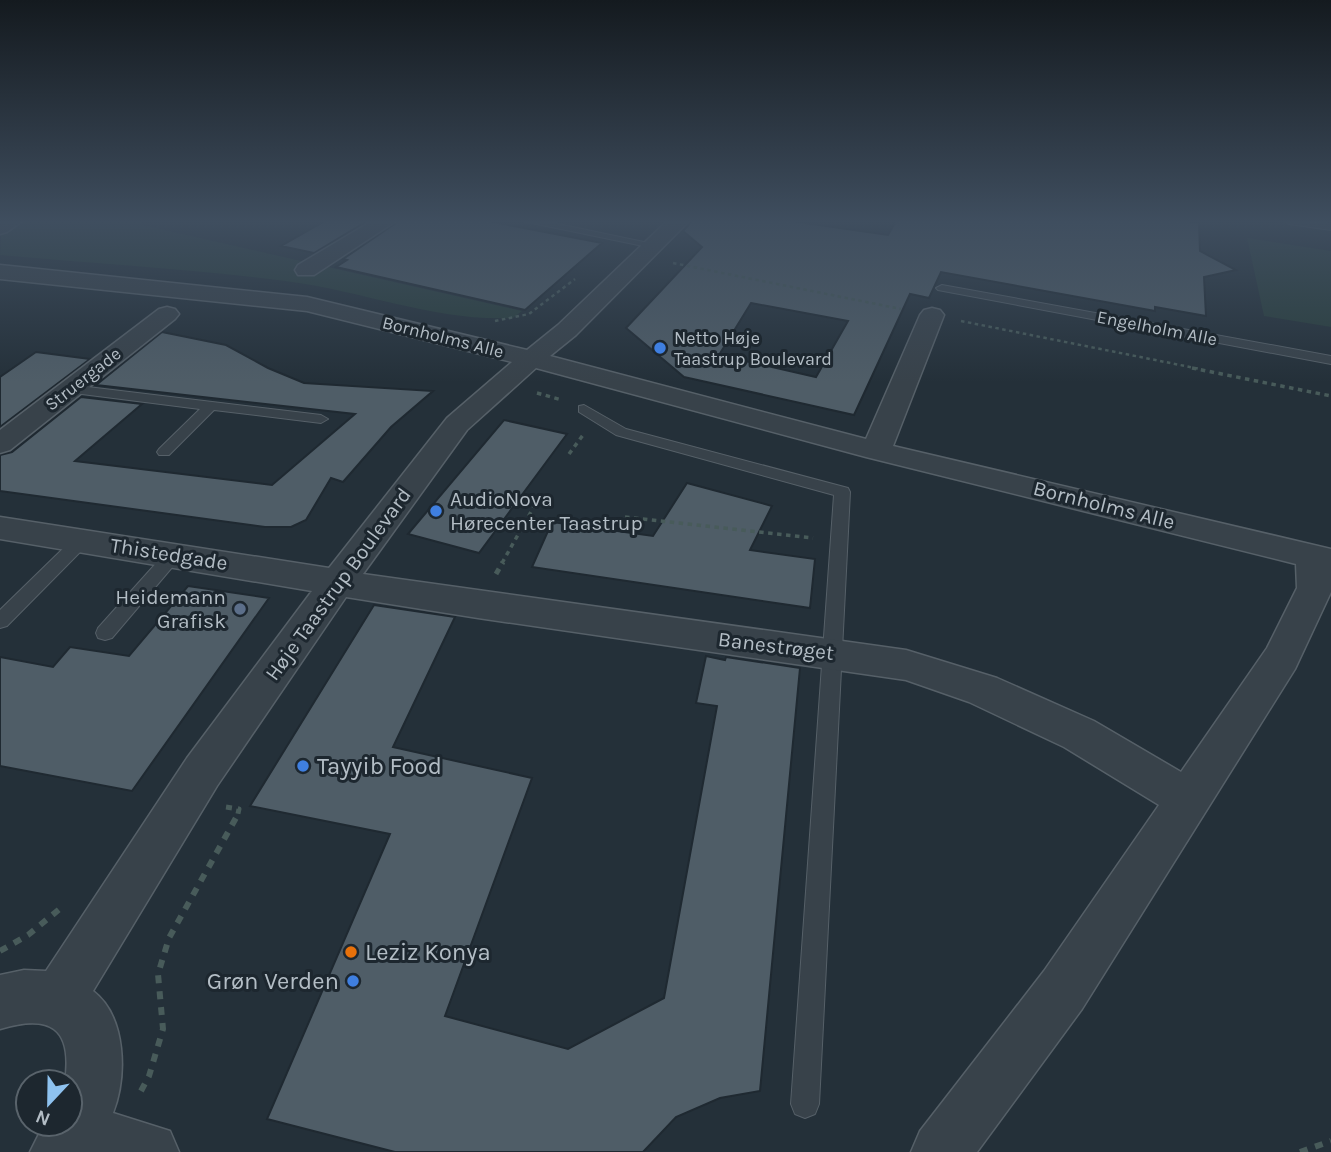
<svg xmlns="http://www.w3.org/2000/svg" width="1331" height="1152" font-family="Karla,sans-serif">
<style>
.green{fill:#293e3c}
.building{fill:#4f5d67;stroke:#1f2931;stroke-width:2;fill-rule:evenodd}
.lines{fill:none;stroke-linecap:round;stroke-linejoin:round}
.service-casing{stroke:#566068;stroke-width:2}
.minor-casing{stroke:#566068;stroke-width:3}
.path-far3{stroke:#485b5a;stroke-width:2.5;stroke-dasharray:3.5 3.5;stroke-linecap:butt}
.path-far2{stroke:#485b5a;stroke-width:3.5;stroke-dasharray:4.5 4.5;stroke-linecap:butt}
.path-far1{stroke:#485b5a;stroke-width:5;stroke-dasharray:6 6;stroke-linecap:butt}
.path{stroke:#485b5a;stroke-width:6;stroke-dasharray:8 8;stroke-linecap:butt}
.service{fill:#38424a;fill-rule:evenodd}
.minor{fill:#38424a;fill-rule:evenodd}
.shop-dot{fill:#3f7fe0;stroke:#1d272f;stroke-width:2.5}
.service-dot{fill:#5c6f8a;stroke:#1d272f;stroke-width:2.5}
.food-dot{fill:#e8710a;stroke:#1d272f;stroke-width:2.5}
.labels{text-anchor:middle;stroke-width:6;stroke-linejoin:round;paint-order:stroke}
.far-street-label{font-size:18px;fill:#b3bdc5;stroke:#1d272f}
.far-poi-label{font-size:18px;fill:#b3bdc5;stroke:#1d272f;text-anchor:start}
.poi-label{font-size:21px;fill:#b3bdc5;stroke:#1d272f;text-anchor:start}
.street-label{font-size:21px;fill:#b3bdc5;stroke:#1d272f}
.near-poi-label{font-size:24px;fill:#b3bdc5;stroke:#1d272f;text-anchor:start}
</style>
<rect width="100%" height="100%" fill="#243039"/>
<!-- green -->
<path class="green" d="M2,221H143L138,224L522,311L513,318C438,322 366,292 292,282C196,269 97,264 0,255Z
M1247,238L1331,251V327L1264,316Z"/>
<!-- building -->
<path class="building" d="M325,221H367L314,253L281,246Z
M399,221H488L602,243L525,310L336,267L347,260L343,259Z
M692,221H791L888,235L896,221H1185L1199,223L1200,251L1236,270L1204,277L1206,316L1155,307V311L941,272L929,298L910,294L854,415L684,377L626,328L702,247L683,231ZM751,303L848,321L816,377L719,355Z
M162,332L226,345L268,368L304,383L433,391L391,427L343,482L331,478L306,520L291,527H265L0,491V455L12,452L81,397L142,404L75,461L272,485L355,414L96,385Z
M36,352L90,359L0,427V377Z
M504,420L567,434L479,553L408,534Z
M687,483L772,506L750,550L815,559L810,608L532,567L552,522L653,536Z
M188,586L269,598L132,791L0,766V657L53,667L70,647L129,656Z
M374,605L455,617L393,747L532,778L445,1016L568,1049L664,998L717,706L696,703L706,656L725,660L726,657L800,668L760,1091L720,1098L676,1117L643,1152H395L267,1119L390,834L250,806Z"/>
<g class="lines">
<defs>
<path id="service" d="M522,221H544L658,245L653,248Z
M1284,221L1331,224V230L1289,224Z
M942,285L1331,356V364L938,290L936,288Z
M71,385L321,415L328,419L321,423L214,410L169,455H159L157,452L159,449L200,409L66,392V386Z
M584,405L626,429L848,488L850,492L819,1104L815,1114L805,1118L795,1114L791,1104L834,495L616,435L579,412V406Z
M82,534L90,540L88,544L7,626L0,628V610L76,536Z
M174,548L183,554L180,558L112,638L105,640L98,638L96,633L98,628L168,550Z"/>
<path id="minor" d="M0,221H22L7,232L0,234Z
M372,221H396L314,275H298L295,270L298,265Z
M667,221H689L576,335L550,356L866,439L920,315L924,310L932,308L940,310L944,315L893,446L1331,549V592L1295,669L1082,1009L977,1152H911L920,1131L1044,971L1159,805L1064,747L969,702L906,680L478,618L346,597L217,786L93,991C127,1017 127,1077 113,1113L170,1131L179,1152H30L44,1124H70V1082H65C73,1027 50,1014 0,1029V975L24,970L46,971L187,758L312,591L0,539V517L329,568L447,418L512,362L307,311L0,279V265L307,297L527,350L558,325ZM536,368L866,457L1296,564L1297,588L1267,648L1181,772L1094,721L997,678L906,650L363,574L467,430Z
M167,307L175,309L179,314L175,319L10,450L0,453V430L159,309Z"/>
</defs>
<!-- service casing -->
<use href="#service" class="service-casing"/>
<!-- minor casing -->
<use href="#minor" class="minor-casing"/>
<!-- path-far3 -->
<path class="path-far3" d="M673,263L901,309
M495,321L529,314L575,279
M961,321L1200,369"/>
<!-- path-far2 -->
<path class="path-far2" d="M1192,368L1331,396
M537,393L562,400
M569,454L583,435
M625,517L813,538
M502,563L536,503"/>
<!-- path-far1 -->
<path class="path-far1" d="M496,574L503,562
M226,807L239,809L237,818"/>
<!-- path -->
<path class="path" d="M0,951L28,935L62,907
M141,1091L149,1076L163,1029L158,974L169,938L237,816
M1300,1152L1331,1141"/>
<!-- service -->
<use href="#service" class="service"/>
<!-- minor -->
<use href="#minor" class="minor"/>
</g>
<!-- sky -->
<linearGradient id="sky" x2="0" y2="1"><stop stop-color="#141a1f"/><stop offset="0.58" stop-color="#3f4e5f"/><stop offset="1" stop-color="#3f4e5f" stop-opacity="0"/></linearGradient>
<rect width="1331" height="382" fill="url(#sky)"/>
<!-- markers -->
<g class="shop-dot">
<circle cx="660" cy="348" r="7"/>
<circle cx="436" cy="511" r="7"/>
<circle cx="303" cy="766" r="7"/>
<circle cx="353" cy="981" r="7"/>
</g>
<circle class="service-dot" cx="240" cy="609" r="7"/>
<circle class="food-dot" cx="351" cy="952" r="7"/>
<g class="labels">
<!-- far-street labels -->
<g class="far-street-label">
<text transform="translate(1157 328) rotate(11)" y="6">Engelholm Alle</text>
<text transform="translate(443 337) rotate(14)" y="6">Bornholms Alle</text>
<text transform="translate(83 379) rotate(-38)" y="6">Struergade</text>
</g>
<!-- far-poi labels -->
<g class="far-poi-label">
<text x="674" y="344">Netto Høje<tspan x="674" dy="21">Taastrup Boulevard</tspan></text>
</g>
<!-- poi labels -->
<g class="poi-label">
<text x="450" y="506">AudioNova<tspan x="450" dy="24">Hørecenter Taastrup</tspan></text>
<text x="226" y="604" text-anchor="end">Heidemann<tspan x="226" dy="24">Grafisk</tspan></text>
</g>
<!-- street labels -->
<g class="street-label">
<text transform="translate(1104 505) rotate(14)" y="7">Bornholms Alle</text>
<text transform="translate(169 554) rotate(9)" y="7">Thistedgade</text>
<text transform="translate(338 584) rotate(-54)" y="7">Høje Taastrup Boulevard</text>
<text transform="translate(776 646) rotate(7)" y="7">Banestrøget</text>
</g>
<!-- near-poi labels -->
<g class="near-poi-label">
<text x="317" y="774">Tayyib Food</text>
<text x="365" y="960">Leziz Konya</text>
<text x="339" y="989" text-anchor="end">Grøn Verden</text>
</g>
</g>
<!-- north arrow -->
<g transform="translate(49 1103) rotate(202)"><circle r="33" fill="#1d272f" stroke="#59636b" stroke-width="2"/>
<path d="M0-5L12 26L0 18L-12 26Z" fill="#8ec2ef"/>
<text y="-10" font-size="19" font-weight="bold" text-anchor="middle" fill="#b3bdc5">N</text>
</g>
</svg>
